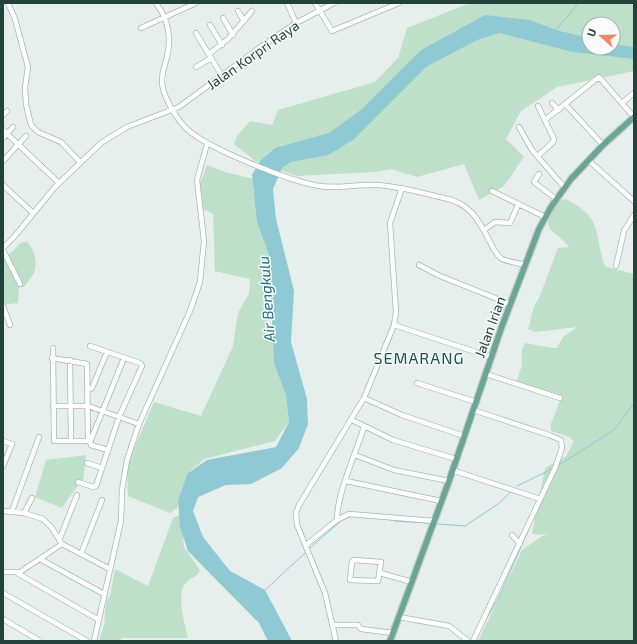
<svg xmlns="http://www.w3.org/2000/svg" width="637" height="644" font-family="'Exo 2',sans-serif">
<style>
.green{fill:#bfe0c8;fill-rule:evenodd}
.water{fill:#8ec9d4}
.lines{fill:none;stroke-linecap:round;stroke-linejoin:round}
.stream{stroke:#8ec9d4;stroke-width:1}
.minor-casing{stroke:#a8b8b2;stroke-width:6}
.major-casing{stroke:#c2cac8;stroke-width:8}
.minor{stroke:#fff;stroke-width:4.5}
.major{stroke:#6aa596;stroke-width:5.5}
.labels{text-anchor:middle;stroke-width:3;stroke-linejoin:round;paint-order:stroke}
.street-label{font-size:14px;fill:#24423a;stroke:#f7fbf9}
.water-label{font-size:15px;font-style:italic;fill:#1c6f80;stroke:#f7fbf9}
.quarter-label{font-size:16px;letter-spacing:1px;fill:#1f5548;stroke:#f7fbf9}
</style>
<rect width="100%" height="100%" fill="#e6efeb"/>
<!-- green -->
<path class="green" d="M470,3H634V71L557,87L521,111L506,139L524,157L504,186L479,200L464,164L417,177L391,169L375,172L297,176L255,161L234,144L237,136L250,121L272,125L278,110L375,82L398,58L407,28ZM589,24H613V48H589Z
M207,165L225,172L254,179L253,191L261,204L257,222L269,255L265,313L286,395L289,422L275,441L204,459L188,473L177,508L170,513L128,496L127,465L154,402L201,416L233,346L238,313L249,293L250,279L215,271L213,214L203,209L200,183Z
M566,199C602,218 594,230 604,264L607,267L634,274V641H478L522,550L542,536L548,535L532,534L545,468L566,456L574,441L569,437L551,431V423L561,399L516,383L522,365V350L525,343L553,348H557L563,337L577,327L535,332L528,329C532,318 532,306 539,298L558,248L569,247C558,231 539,232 554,209C557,203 560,200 566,199Z
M27,242C35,250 38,263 34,273C31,279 27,282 24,287H19L18,303L3,305V258L12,252L20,243Z
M86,455L83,481C76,486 68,500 62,508L35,497L46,460Z
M181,514L184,547L200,570C196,579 190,577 185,584C176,595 185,625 188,638H121V641H99L104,625L106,602L110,596L115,569L148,586L173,518Z"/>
<!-- water -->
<path class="water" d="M485,15L530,20L556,30L589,38V48H613V44L634,47V59L573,52L499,33L477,40L426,67L353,140L328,155L291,162L282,168L273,189L276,219L294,291L291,342L307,399L308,424L299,448L282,468L251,484L226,485L198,497L193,511L203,537L230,571L265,590L292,641H268L259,623L188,551L180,527L178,500L188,473L207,460L276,447L289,422L286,395L274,363L269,255L257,222L252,175L260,161L275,148L329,133L362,109L421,50Z"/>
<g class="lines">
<!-- stream -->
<path class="stream" d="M555,31L579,3
M559,465L614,430L634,403
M517,486L552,469
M386,519L392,520
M394,521L428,523
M438,524L465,526L498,504L512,491
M310,548L342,520L352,516
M265,590L305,553
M481,628L499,597L534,517"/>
<defs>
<path id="minor" d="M8,3L15,19L28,67L25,88L26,104L31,125L38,132L61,142L80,162
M156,3C168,19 172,37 167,57C165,65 162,72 162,81C162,95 175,116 184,126C202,147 290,181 319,186C337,189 357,184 376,185C399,186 422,193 444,198C470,203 479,220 490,242C493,248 496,255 502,259C509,262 518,263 526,265
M287,3L296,23
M315,3L332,31L399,3
M238,11L244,21
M223,18L233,35
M210,25L222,45
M141,28L196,3
M196,33L222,76
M209,54L228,39L252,11
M196,67L211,58
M552,103L559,110
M622,103L634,93
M566,105L603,145
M3,115L7,111
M546,119L599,77L634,117
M519,127L532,150L564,187
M3,130L59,183
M3,138L13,127
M538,156L553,142L554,139L538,106
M588,160L634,201
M3,161L26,136
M539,174L534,182L556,199
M3,185L33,213
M492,191L545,217
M484,230L495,222L510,223L518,205
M3,248L14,237L55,187L101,143L127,127L179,107L266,43L296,23L334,3
M3,250L20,284
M419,265L440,276L510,304
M616,266L624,231L634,215
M3,306L10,325
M394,325L491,357
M53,348L54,441H90
M52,358L87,364L88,440
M70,360L71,441
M486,374L560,398
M417,383L476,402
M88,390L92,388L107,352
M364,398L402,415L464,436
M53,406H88L139,424
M352,420L393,440L456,459
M3,441L12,444L3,466
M108,450L91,445L90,442L124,358
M355,455L394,470L449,481
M87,463L102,468
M452,470L540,499
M346,481L441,501
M78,482L93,487L96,486L119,417L142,366L140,363L90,346
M3,511L24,513L43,519L52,528L62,544L110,569
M12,511L39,437
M24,513L32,498
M337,520C337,493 356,453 364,427
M512,535L520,544
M60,538L77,495
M306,545L337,520L349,514L434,521
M81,554L102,500
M40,559L104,594
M354,560L381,562L378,581L350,580L352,562Z
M3,572H20L62,544
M17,573L99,620
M380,573L412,582
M3,593L87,641
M399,617L449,626L468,641
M3,619L40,641
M333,625H358L361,629L393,633
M94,641L121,521L122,490L127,460L139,424L190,311L200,282L204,241L197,180L207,144
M336,641L325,593L297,525L296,513L299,505L364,398L394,325L396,312L390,223L402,188
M473,641L555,468L562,448L561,440L549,435L473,410"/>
<path id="major" d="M390,641L449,481L502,326L539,229L551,207L571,179L603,145L634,117"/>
</defs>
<!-- minor casing -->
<use href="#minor" class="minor-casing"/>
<!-- major casing -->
<use href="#major" class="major-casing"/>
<!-- minor -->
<use href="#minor" class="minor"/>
<!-- major -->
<use href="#major" class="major"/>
</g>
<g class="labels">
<!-- street labels -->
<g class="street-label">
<text transform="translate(253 55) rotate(-35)" y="5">Jalan Korpri Raya</text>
<text transform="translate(490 327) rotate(-70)" y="5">Jalan Irian</text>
</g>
<!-- water labels -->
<g class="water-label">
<text transform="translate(267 299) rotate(-94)" y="5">Air Bengkulu</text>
</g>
<!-- quarter labels -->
<g class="quarter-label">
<text x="419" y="364">SEMARANG</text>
</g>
</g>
<!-- border -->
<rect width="637" height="644" fill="none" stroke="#24423a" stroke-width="8"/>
<!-- north arrow -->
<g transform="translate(601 36) rotate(290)"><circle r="19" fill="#f7fbf9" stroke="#a3b1ad"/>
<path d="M0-3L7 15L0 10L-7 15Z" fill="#f4845f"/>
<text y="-6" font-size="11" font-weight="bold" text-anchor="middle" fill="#24423a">U</text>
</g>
</svg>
